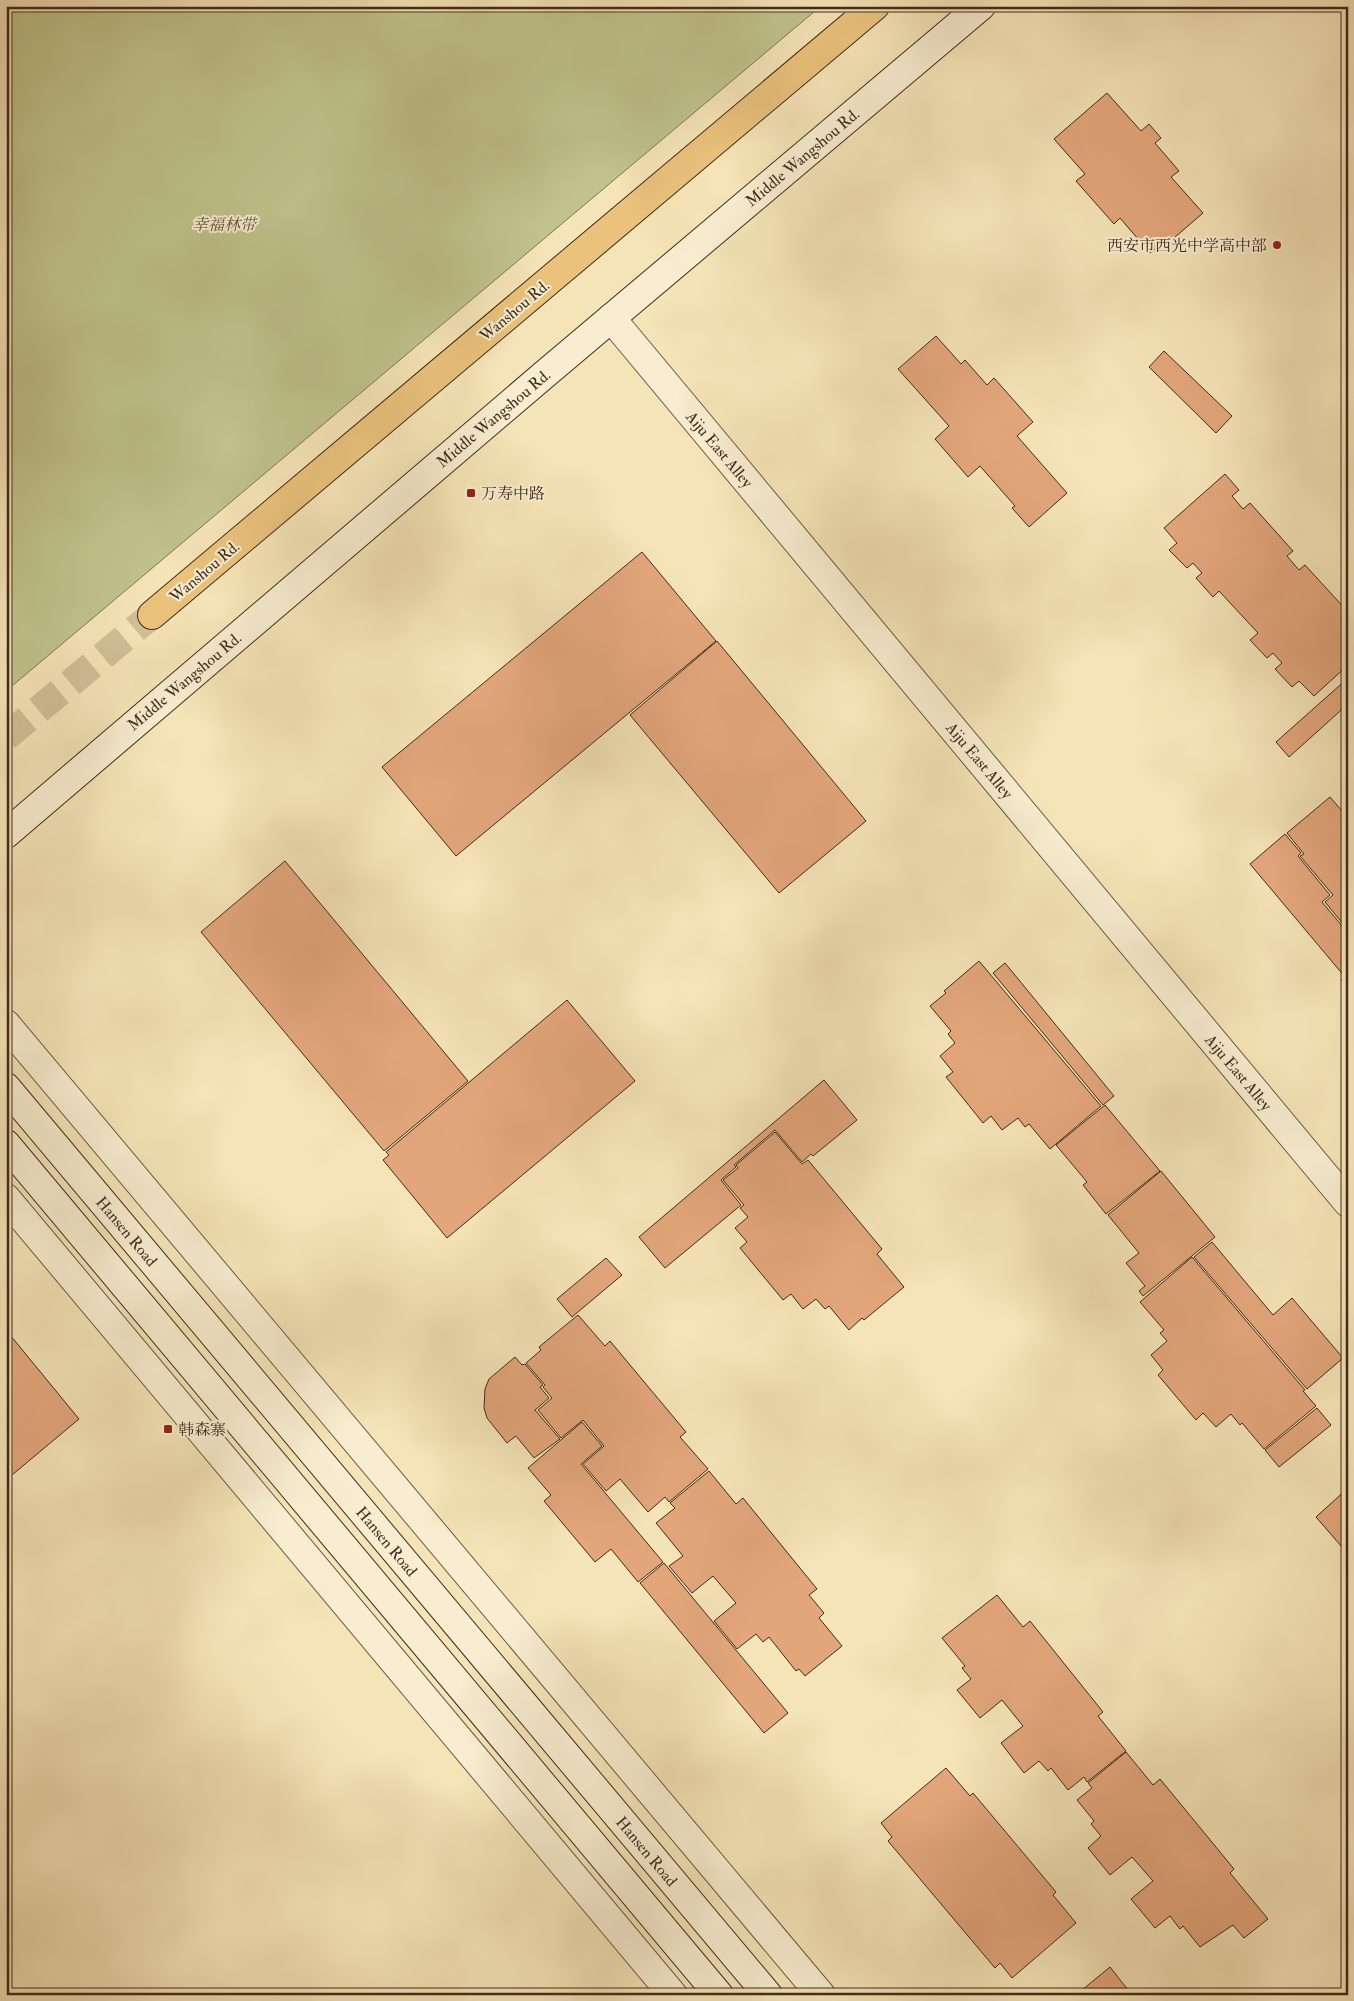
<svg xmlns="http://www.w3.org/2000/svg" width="1354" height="2001" font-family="'IM FELL Double Pica','Noto Serif SC',serif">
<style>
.green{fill:#c0c38c;stroke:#807754}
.building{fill:#e3a67b;stroke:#402b1c}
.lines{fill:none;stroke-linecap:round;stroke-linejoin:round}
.primary-tunnel{stroke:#d1bf98;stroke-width:28;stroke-dasharray:28 14;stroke-linecap:butt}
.street-casing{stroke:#6d5943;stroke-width:30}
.secondary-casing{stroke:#402b1c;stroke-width:30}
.primary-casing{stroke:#402b1c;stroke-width:30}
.street{stroke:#f8edd0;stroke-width:28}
.secondary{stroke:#f8edd0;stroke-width:28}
.primary{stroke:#eac27c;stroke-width:28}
.poi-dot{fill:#8f2418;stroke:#f8edd0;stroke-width:2}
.labels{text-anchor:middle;stroke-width:4;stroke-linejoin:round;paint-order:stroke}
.street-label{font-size:16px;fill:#402b1c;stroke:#f8edd0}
.park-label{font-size:16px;font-style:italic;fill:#605138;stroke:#f8edd0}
.poi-label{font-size:16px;fill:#402b1c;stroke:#f8edd0;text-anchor:start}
</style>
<rect width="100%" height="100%" fill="#f5e4b7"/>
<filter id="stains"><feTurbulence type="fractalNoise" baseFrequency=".004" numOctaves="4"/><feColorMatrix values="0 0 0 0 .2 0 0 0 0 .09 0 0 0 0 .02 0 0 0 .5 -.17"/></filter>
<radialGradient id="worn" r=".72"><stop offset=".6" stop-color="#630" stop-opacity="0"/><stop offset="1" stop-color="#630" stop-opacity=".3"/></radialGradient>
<!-- green -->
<path class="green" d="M6,6H821L6,691Z"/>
<!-- building -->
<path class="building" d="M1107,93L1141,131L1149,124L1161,138L1155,143L1179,171L1171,177L1203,213L1167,244L1164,242L1150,253L1120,218L1114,224L1076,181L1085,174L1054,139Z
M936,336L961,364L965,360L987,385L994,378L1033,422L1017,436L1067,493L1029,527L1012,508L1015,506L980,466L968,477L935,439L949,426L898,369Z
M1164,351L1232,416L1216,433L1149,367Z
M1225,474L1239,490L1232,496L1243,509L1250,503L1293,551L1287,556L1299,570L1305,565L1348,612L1341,618L1348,624V665L1314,696L1299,681L1292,687L1275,669L1282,663L1273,653L1267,658L1250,640L1258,633L1219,591L1213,597L1196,578L1202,573L1193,563L1187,568L1169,550L1177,543L1164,528Z
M642,552L716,641L456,856L382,767Z
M717,641L866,821L779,893L630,715Z
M1348,678V704L1289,757L1276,742Z
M1330,797L1348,818V930L1325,902L1333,895L1300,856L1304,854L1287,833Z
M1285,834L1301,853L1298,856L1330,895L1322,902L1348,933V988L1341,980L1345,977L1250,864Z
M285,861L468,1081L384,1151L201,932Z
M979,961L1101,1106L1050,1149L1029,1124L1025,1127L1018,1118L1002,1130L991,1116L983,1123L946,1077L953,1072L940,1056L955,1043L948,1034L951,1031L930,1006L946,993L944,991Z
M1005,963L1114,1096L1103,1105L993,973Z
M567,1000L635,1081L447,1238L383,1160L389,1155L386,1152Z
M824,1080L857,1120L813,1156L811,1154L802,1162L775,1130L734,1165L736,1167L721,1180L741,1205L665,1268L639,1237Z
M1105,1105L1160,1171L1106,1214L1083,1185L1087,1182L1056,1145Z
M775,1132L802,1164L808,1160L882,1249L877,1254L904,1287L864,1320L862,1318L849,1330L829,1306L825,1309L816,1299L803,1309L791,1294L783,1300L740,1248L747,1242L735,1228L748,1217L740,1208L744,1205L723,1180L738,1168L736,1165Z
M1161,1171L1215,1237L1143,1296L1139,1291L1145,1286L1126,1263L1139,1253L1108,1215Z
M1212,1242L1273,1315L1292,1298L1343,1358L1307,1389L1194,1257Z
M1192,1257L1305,1390L1303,1391L1316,1406L1264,1449L1242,1423L1240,1425L1231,1414L1216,1427L1203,1413L1196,1420L1158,1375L1163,1370L1151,1355L1167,1341L1160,1333L1164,1330L1140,1302Z
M606,1258L622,1275L572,1317L557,1299Z
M578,1315L605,1346L610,1341L686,1432L680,1437L708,1469L669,1502L665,1497L648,1512L620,1479L606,1491L583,1464L604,1446L583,1420L561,1438L538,1410L552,1398L543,1387L545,1385L526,1363L541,1350L539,1347Z
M6,1330L79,1419L6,1480Z
M515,1357L522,1365L525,1364L543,1385L540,1387L549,1398L535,1410L560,1439L534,1458L516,1436L507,1443L487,1418L484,1408L485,1389L489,1379Z
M1317,1408L1331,1425L1279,1467L1265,1450Z
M582,1422L602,1446L581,1464L663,1562L638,1582L611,1549L595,1562L544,1501L551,1495L528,1468Z
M709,1471L736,1504L743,1498L817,1589L809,1595L824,1613L819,1618L842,1646L805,1676L799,1669L796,1671L769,1637L763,1642L756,1634L737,1649L714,1621L736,1603L713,1576L692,1593L669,1566L683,1556L656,1523L675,1508L670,1503Z
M1348,1488V1554L1316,1517Z
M664,1563L788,1713L764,1733L640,1583Z
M997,1595L1023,1627L1030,1621L1103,1712L1098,1716L1126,1751L1087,1782L1084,1777L1068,1790L1051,1768L1048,1771L1039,1761L1024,1773L1001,1743L1023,1726L1002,1700L980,1718L957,1690L971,1679L962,1668L965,1666L942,1638Z
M1126,1752L1153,1785L1160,1779L1234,1869L1230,1873L1268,1919L1244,1938L1233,1925L1200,1947L1183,1926L1180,1929L1170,1916L1155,1928L1131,1899L1153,1881L1132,1857L1110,1875L1088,1848L1101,1836L1091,1824L1094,1821L1077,1800L1092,1788L1088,1783Z
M946,1768L970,1796L973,1793L1056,1892L1053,1895L1076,1923L1012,1978L1000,1963L995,1968L888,1841L892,1837L881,1823Z
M1110,1967L1132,1995H1076Z"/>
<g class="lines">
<!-- primary-tunnel -->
<path class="primary-tunnel" d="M6,737L152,615"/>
<defs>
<path id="street" d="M611,318L1348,1203
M6,1024L821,1995
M6,1198L673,1995"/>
<path id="secondary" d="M6,834L545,374L981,6
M6,1087L768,1995
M6,1144L719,1995"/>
<path id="primary" d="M152,615L875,6"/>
</defs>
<!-- street casing -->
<use href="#street" class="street-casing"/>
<!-- secondary casing -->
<use href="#secondary" class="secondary-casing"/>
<!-- primary casing -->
<use href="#primary" class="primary-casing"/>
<!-- street -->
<use href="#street" class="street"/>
<!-- secondary -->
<use href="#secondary" class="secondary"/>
<!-- primary -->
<use href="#primary" class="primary"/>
</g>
<!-- markers -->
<g class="poi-dot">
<circle cx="1277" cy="245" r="5"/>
<rect x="466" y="488" width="10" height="10" rx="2.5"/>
<rect x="163" y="1424" width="10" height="10" rx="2.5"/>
</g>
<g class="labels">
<!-- street labels -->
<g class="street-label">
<text transform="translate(802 157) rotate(-40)" y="6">Middle Wangshou Rd.</text>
<text transform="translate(514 310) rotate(-40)" y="6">Wanshou Rd.</text>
<text transform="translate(493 418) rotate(-40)" y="6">Middle Wangshou Rd.</text>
<text transform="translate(720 449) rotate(50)" y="6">Aiju East Alley</text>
<text transform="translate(204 571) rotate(-40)" y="6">Wanshou Rd.</text>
<text transform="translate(184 681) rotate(-40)" y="6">Middle Wangshou Rd.</text>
<text transform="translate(980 760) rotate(50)" y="6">Aiju East Alley</text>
<text transform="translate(1239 1072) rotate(50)" y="6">Aiju East Alley</text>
<text transform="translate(127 1231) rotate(50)" y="6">Hansen Road</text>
<text transform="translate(387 1541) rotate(50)" y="6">Hansen Road</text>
<text transform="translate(647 1851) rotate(50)" y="6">Hansen Road</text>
</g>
<!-- park labels -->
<g class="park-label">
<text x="224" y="230">幸福林带</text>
</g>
<!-- poi labels -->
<g class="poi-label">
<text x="1267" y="251" text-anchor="end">西安市西光中学高中部</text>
<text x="481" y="499">万寿中路</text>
<text x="178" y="1435">韩森寨</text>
</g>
</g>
<!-- margin -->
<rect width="1354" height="2001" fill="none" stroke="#f5e4b7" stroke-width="25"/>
<rect x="8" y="8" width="1339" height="1986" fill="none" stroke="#402b1c" stroke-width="2.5"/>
<rect x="12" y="12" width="1329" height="1976" fill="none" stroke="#402b1c"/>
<rect width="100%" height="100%" filter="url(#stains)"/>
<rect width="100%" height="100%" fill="url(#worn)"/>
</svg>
